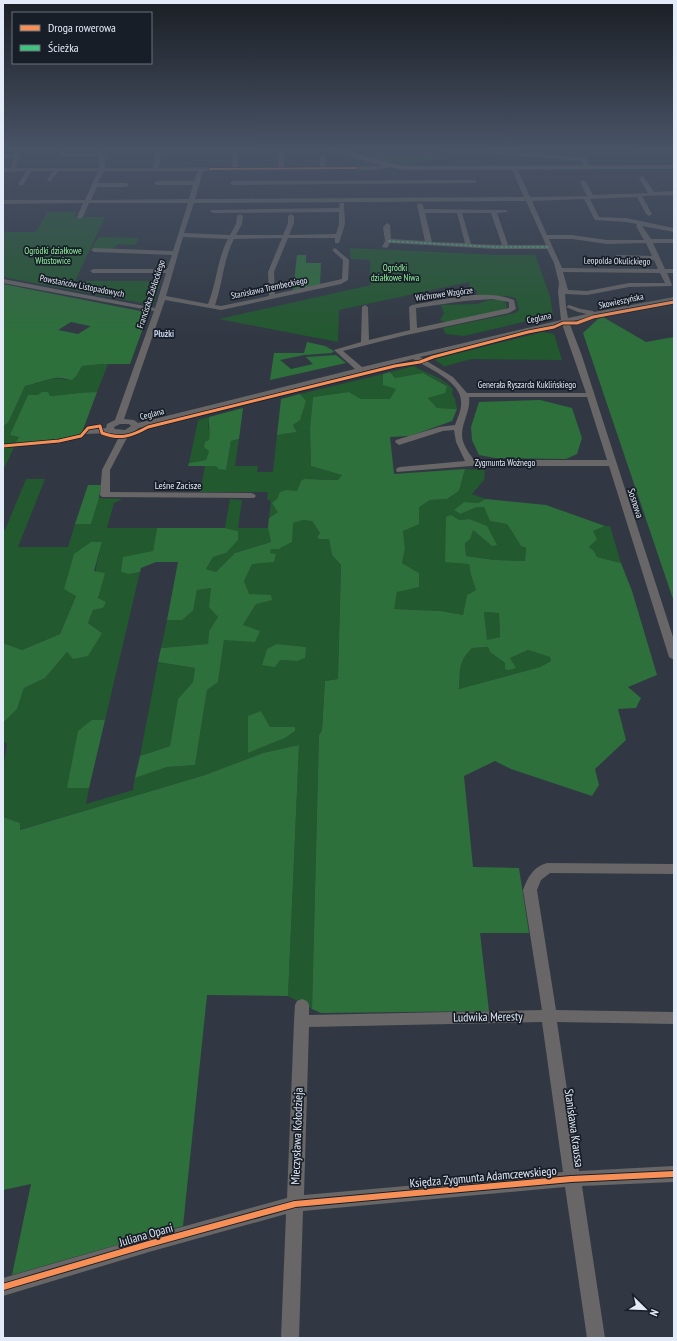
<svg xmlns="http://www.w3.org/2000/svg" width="677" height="1341" font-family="'PT Sans Narrow',sans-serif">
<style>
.green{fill:#22592e;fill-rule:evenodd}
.forest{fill:#2d703b;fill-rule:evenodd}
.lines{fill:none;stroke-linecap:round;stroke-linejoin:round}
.minor{fill:#686666;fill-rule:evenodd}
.major{fill:#726f6d;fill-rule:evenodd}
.quiet{stroke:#40c37c;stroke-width:1.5;stroke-dasharray:3 1.5;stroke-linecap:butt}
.cycleway-far2-casing{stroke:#181e27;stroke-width:3.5}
.cycleway-far1-casing{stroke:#181e27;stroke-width:4.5}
.cycleway-casing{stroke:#181e27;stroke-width:8}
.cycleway-far2{stroke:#f78f57;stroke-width:2}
.cycleway-far1{stroke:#f78f57;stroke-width:3}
.cycleway{stroke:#f78f57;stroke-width:6}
.labels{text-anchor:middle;stroke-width:3.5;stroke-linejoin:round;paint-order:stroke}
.far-park-label{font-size:9px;fill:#92f59e;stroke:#181e27}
.far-street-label{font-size:9px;fill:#e3ebf8;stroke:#181e27}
.far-neighbourhood-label{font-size:9px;font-weight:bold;fill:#bfcfe7;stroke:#181e27}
.street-label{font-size:10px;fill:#e3ebf8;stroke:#181e27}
.near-street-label{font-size:12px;fill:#e3ebf8;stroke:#181e27}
</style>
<rect width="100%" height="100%" fill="#313843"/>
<!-- green -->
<path class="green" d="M337,150H434L448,153L410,166L388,164Z
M674,150L575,153L509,151V150Z
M47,212H76L74,217H105L75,281H161L153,305L3,277V232H36Z
M99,237L139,238L135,245L117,244L113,250L91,249Z
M350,248L498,255H535L550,296L553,315L464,336L446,334L443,328L515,313L519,310L516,298L507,296H479L477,295V290L470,289L469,282L339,310L338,342L219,319L371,285L370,260L351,259Z
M489,300H504L507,307L503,310L447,323L440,320L444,313L441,305L477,304Z
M543,332L554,334L562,360L471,359L442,367L443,365L436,361V359Z
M102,364H108L97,392C80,392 66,395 50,396L10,434L19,437L16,443L51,440L81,435L79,439L14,447L3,471V426L8,423L25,386C40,383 52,375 67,380L77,375L82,366Z
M414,366C428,375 441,376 453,389L452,394L455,399L457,409L437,408L428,398L447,385L423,373L395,378L390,372Z
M383,374V385L397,389L390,399H361L349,392L313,397L310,428L311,466L343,475L338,480L316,479L301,481L297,492L286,490L278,512L269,518L271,501L267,499L268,492H200L205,466H216L226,470L231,441L239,439L235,466H258L257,472H273L277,435L297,432L293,424L306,402L300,394Z
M209,417L208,427L211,433L209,451L206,460L189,463L198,420Z
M465,469L485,470L484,480L472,494L486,499L478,503L464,502L454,510L460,514L477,507H485L490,521L507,524L521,546L526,548L525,561L495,560L466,556L465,543L473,530L492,546L469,519L459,520L446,517V531L469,564L471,575L476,590L467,595L463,615L441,611L393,609L397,592L419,573L402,563L405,549L403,531L418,507L430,500L447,499L459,491Z
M26,479H45L18,547H68L75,524L91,523L99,498L123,499L114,503L107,528H157L153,551L129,574L140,572L105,720H92L67,788H89L86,804L133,790L135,778L167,767L195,765L207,690L218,682L224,640L243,625L256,604L270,595H249L244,581L252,563L269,553L271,549H279L292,542V523L303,520L312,521L320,533L317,537L319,539H329L332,555L341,565L338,679L325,681L322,730L319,735L312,1009L288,996L299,745L263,753L205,775L19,830L20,823L3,817V768L7,744L3,741V723L17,709L24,688L45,678L67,652L102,633L88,623L93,610L103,608C90,583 96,567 102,542H91L76,596L60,634L22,650L3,643V531L5,530ZM277,644L306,647L297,661L280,660ZM261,711L270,727L295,731L285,738L248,753Z
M230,499L242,500L238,528H268L271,542L235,553L216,572L206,569L213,557L226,553L238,531L225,528Z
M605,526H610L621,563L597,557L594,551L589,547L596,539L593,531Z
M211,588L218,617L209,631L208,644L161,648L167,620H182L193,611L197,590Z
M484,612L499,613L500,637L487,641Z
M488,647L490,652L505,663L510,658L528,650L550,657L551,661L540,667L459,689C462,668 456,666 472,648Z
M158,662L195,668L193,682L178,699L170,746L140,756Z"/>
<!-- forest -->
<path class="forest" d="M297,255H306V263H321L320,285L293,290Z
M3,284L145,312L148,314L130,364H102L82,366L77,375L72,380C67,380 61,377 56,378C45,379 36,384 25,386L8,423L3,426ZM71,322L90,326H91L78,334L58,330Z
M603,317L646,342L674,337V599H673L583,333L598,319Z
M307,342L325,346L334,351L332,353L304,355L280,360L291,369L313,364L306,357L336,355L346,363L270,380L274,353H304Z
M390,372L395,378L423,373L447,386L445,393L428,398L437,408L457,409L452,421L410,436L390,437L394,474L465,469L459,491L447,499L430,500L419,507V524L403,531L405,549L402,563L419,573V587L397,592L394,609L441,611L463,615L467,595L476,590L471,575L469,564L445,562L446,517L451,515L459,520L469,519L487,526L497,545L492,546L473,530L470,539L465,543L466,556L495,560L525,561L526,548L521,546L507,524L490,521L484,507H477L460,514L454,510L464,502L478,503L486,499L546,505L605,526L593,531L597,539L589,547L594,551L597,557L621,563L632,591L657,675L628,687L641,698L636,708L618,709L626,740L595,769L599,785L592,796L511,769L495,761L464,776L473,867L519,868L529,933H480L489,1011L321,1013L312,1009L319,735L322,730L325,681L338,679L341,565L332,555L329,539H319L317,537L320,533L312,521L303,520L293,523L292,542L279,549H271L270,553L276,554L274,562L252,564L244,581L249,594L271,595L272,600L256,604L243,625L260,631L255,642L224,640L218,682L207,690L195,765L167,767L135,778L140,756L170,746L178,699L193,682L195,668L158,662L161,648L208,644L209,631L218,617L209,607L211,588L197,590L193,611L182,620H167L178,562H156L141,568L140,572L129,574L121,572L123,557L153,551L157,528H225L238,531V540L226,553L213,557L206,569L216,572L235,553L271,542L268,528L269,518L278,512L272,503L277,499L280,492L286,490L297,491L301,481L304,479L338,480L342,475L311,466L310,428L313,397L349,392L361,399H390L396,389L383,385V374ZM484,612L499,613L500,637L487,640ZM488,647L490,652L505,663V669L509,670L516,668L510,658L528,650L550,657L551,661L540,667L459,689C461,669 457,664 472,648Z
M42,392H48L50,396C66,395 80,392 97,392L81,435L51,440L15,444L19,437L10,435L28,395H38Z
M300,394L306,401L300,420L293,425L297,432L277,435L281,399Z
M540,400L572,408L582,438L577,454L566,459L495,458L479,455L472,440L471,427L479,402Z
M243,408L239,439L231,441L226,470L219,469L216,466H188L189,463L206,460L209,451L204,447L205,442L209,440C211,432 208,426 209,417Z
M88,485H101L99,498L91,524H75Z
M91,542H102L94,571L105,573L98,598L106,602L103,608L93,610L88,623L102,633L88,656L73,659L67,652L45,678L24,688L17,709L3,723V643L22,650L60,634L76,596L64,589L74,554Z
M277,644L306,647L305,658L297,661L280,660L275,667L262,665L267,649Z
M261,711L270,727H295V731L285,738L248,753V716Z
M92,720H105L89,788H67L78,731Z
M299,745L288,996L207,995L183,1226L12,1275L31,1184L3,1190V817L20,823V830L205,775L263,753Z"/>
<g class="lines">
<!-- minor -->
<path class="minor" d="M16,150H22L16,168H99V156L61,157L58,155L62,150L64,151V153H99V150H105V168H153L155,153L158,151L161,153L159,168L232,167V150H238V167H278L279,150H285L284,167H320V158L318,156L321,154L326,157V167L378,166L390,164L393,166L378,170L203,171L195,199L524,197L511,168L514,166L517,168L530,197L587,196L580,182L583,180L586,182L593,195L648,193L639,178L642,176L644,177L654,192L674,191V195L642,196L652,214L649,216L646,214L637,197L590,199L599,217L626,218L674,228V232L642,226L651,239H674V243H653L665,269H674V273H667L672,285L671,286L629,287L587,295L565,294L566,307L569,305L581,309L593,311L594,312L674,297V301L630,308L569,322L582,356L674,640V660L669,657L609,466H471L397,472L396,470L397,468L400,467L465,461L456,442L454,430L443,431L399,445L395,442L396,440L439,427L455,425C458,417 462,409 461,401C460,381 428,368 413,359L139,428L134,432L129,434L110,470V492L251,493L254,494L256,496L254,498L102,497L100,495L102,470L120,435L110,433L85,434L81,432L85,430L106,428L107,424L115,420L154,311L3,283V279L155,308L166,273H93L90,271L93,269H167L172,255L94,252L91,250L94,248L173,251L188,203H89L83,217L80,219L77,217L83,203L3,204V200H85L98,171H59L50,182L47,180L53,171H32L23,185H19L18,184L26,171L3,172V168H11L14,157L3,158V154H15ZM104,171H198L194,181H157L154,183L157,185H193L189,199L91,200L97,187H126L129,185L126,183H98ZM584,199L595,220L626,222L637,224L636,226L644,240H607L572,235H547L532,201ZM526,201L546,245H508L497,213L507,212V210L424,209L423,205L420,203L417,205L425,241L391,239L390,225L387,223L383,227L385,241L382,247L387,248L390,243L495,249H547L554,263L559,283L558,292L561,320L362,367L343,351L402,336L509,313L516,309L514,300C483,288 444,300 412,305L409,307L410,330L369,340L368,307L365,305L362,307L361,342L334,350L355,369L138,423L134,420L124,419L165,300L221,310L341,284L348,280L349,260L335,248L332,250L343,260L342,279L275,294L274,272L288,238H335V243H339L345,224L344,203H340L339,208L211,210L210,211L213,213L339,212V224L336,234L289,235L294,223V216L291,214L288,216V223L283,235H236L242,224L243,216L240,214L237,216L236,224L230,235L184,233L194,203ZM425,213H457L465,243L432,242ZM462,213H491L502,245L471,244ZM183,237L228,239C217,259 217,282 208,304L166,296ZM282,238L268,272L269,296L221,306L215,305C223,283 223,260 234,239ZM549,239H572L607,244L646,243L652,256L617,255L614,257L617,259L654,260L658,269L562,268ZM563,272L660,273L665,283H629L587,291L568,290ZM492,299L509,302V308L417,328L416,308L464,301ZM566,307L578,312L587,314L568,318ZM562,324L586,393H467L453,377L420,357ZM469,397H587L607,460H474C469,453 462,444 462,435C462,422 471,410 469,397ZM120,424H129L131,426L125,430L115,429L114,427Z
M462,150H485L585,158L588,160V167L583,168L582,161Z
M474,180L476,181V183L233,185L230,183L233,181Z
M547,863L674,864V874L550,873L541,880L537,890L556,1010L674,1012V1024L557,1022L579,1171L674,1166V1182L582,1186L605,1338H587L565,1187L303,1211L299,1338H281L286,1214L149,1252L3,1296V1278L149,1236L287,1198L294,1021L295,1005L297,1001L302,999L307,1001L309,1005V1015L542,1010L523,890C528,877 533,867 547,863ZM542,1022L563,1172L304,1195L309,1027Z"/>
<!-- major -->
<path class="major" d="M329,150C354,150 380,162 405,166L674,165V169L405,170L383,166Z"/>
<!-- quiet -->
<path class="quiet" d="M388,241L495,247H550"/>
<defs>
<path id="cycleway-far2" d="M210,169L357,168"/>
<path id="cycleway-far1" d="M3,446L59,441L81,436L88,428L100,426L102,433C120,440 132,436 148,427L395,366L420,362L433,357L528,332L554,327L563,323H577L593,317L674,302"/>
<path id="cycleway" d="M3,1287L149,1244L295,1204L571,1179L674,1174"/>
</defs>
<!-- cycleway-far2 casing -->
<use href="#cycleway-far2" class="cycleway-far2-casing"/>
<!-- cycleway-far1 casing -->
<use href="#cycleway-far1" class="cycleway-far1-casing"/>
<!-- cycleway casing -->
<use href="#cycleway" class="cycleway-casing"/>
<!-- cycleway-far2 -->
<use href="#cycleway-far2" class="cycleway-far2"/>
<!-- cycleway-far1 -->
<use href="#cycleway-far1" class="cycleway-far1"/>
<!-- cycleway -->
<use href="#cycleway" class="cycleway"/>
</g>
<!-- sky -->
<linearGradient id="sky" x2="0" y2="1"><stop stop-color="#1b1f25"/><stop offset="0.44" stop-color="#485366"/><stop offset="1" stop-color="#485366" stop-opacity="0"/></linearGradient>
<rect width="677" height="338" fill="url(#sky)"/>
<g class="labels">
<!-- far-park labels -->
<g class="far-park-label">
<text x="53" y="254">Ogródki działkowe<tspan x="53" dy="10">Włostowice</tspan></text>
<text x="395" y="271">Ogródki<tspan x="395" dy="10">działkowe Niwa</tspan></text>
</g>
<!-- far-street labels -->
<g class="far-street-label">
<text transform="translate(617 261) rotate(1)" y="3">Leopolda Okulickiego</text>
<text transform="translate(82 286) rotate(11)" y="3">Powstańców Listopadowych</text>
<text transform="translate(269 288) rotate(-12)" y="3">Stanisława Trembeckiego</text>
<text transform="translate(151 294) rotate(-72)" y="3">Franciszka Zabłockiego</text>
<text transform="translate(444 294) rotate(-8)" y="3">Wichrowe Wzgórze</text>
<text transform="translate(621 301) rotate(-12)" y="3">Skowieszyńska</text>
<text transform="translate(539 318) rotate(-12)" y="3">Ceglana</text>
<text x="527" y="388">Generała Ryszarda Kuklińskiego</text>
<text transform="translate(152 414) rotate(-15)" y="3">Ceglana</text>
<text x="505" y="466">Zygmunta Woźnego</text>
</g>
<!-- far-neighbourhood labels -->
<g class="far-neighbourhood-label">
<text x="164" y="337">Płużki</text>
</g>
<!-- street labels -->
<g class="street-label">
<text x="178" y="489">Leśne Zacisze</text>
<text transform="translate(636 503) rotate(72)" y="4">Sosnowa</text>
</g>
<!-- near-street labels -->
<g class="near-street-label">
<text transform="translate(488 1017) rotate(-1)" y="4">Ludwika Meresty</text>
<text transform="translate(574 1128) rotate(82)" y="4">Stanisława Kraussa</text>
<text transform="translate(297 1136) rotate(-88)" y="4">Mieczysława Kołodzieja</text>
<text transform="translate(483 1177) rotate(-5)" y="4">Księdza Zygmunta Adamczewskiego</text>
<text transform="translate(146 1235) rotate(-16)" y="4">Juliana Opani</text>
</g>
</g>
<!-- border -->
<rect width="677" height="1341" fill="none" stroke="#e3ebf8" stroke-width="8"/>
<!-- legend -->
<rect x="12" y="12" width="140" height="52" fill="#181e27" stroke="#69707b"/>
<rect x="20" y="25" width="20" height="6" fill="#f78f57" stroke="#69707b"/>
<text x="48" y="32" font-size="12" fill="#e3ebf8">Droga rowerowa</text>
<rect x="20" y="45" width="20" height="6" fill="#40c37c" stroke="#69707b"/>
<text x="48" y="52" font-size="12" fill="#e3ebf8">Ścieżka</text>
<!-- north arrow -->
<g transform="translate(645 1309) rotate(113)" stroke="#181e27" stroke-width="3" paint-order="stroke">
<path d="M0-3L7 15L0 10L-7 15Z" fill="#e3ebf8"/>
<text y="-6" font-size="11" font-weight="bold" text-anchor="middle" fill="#e3ebf8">N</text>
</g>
</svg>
